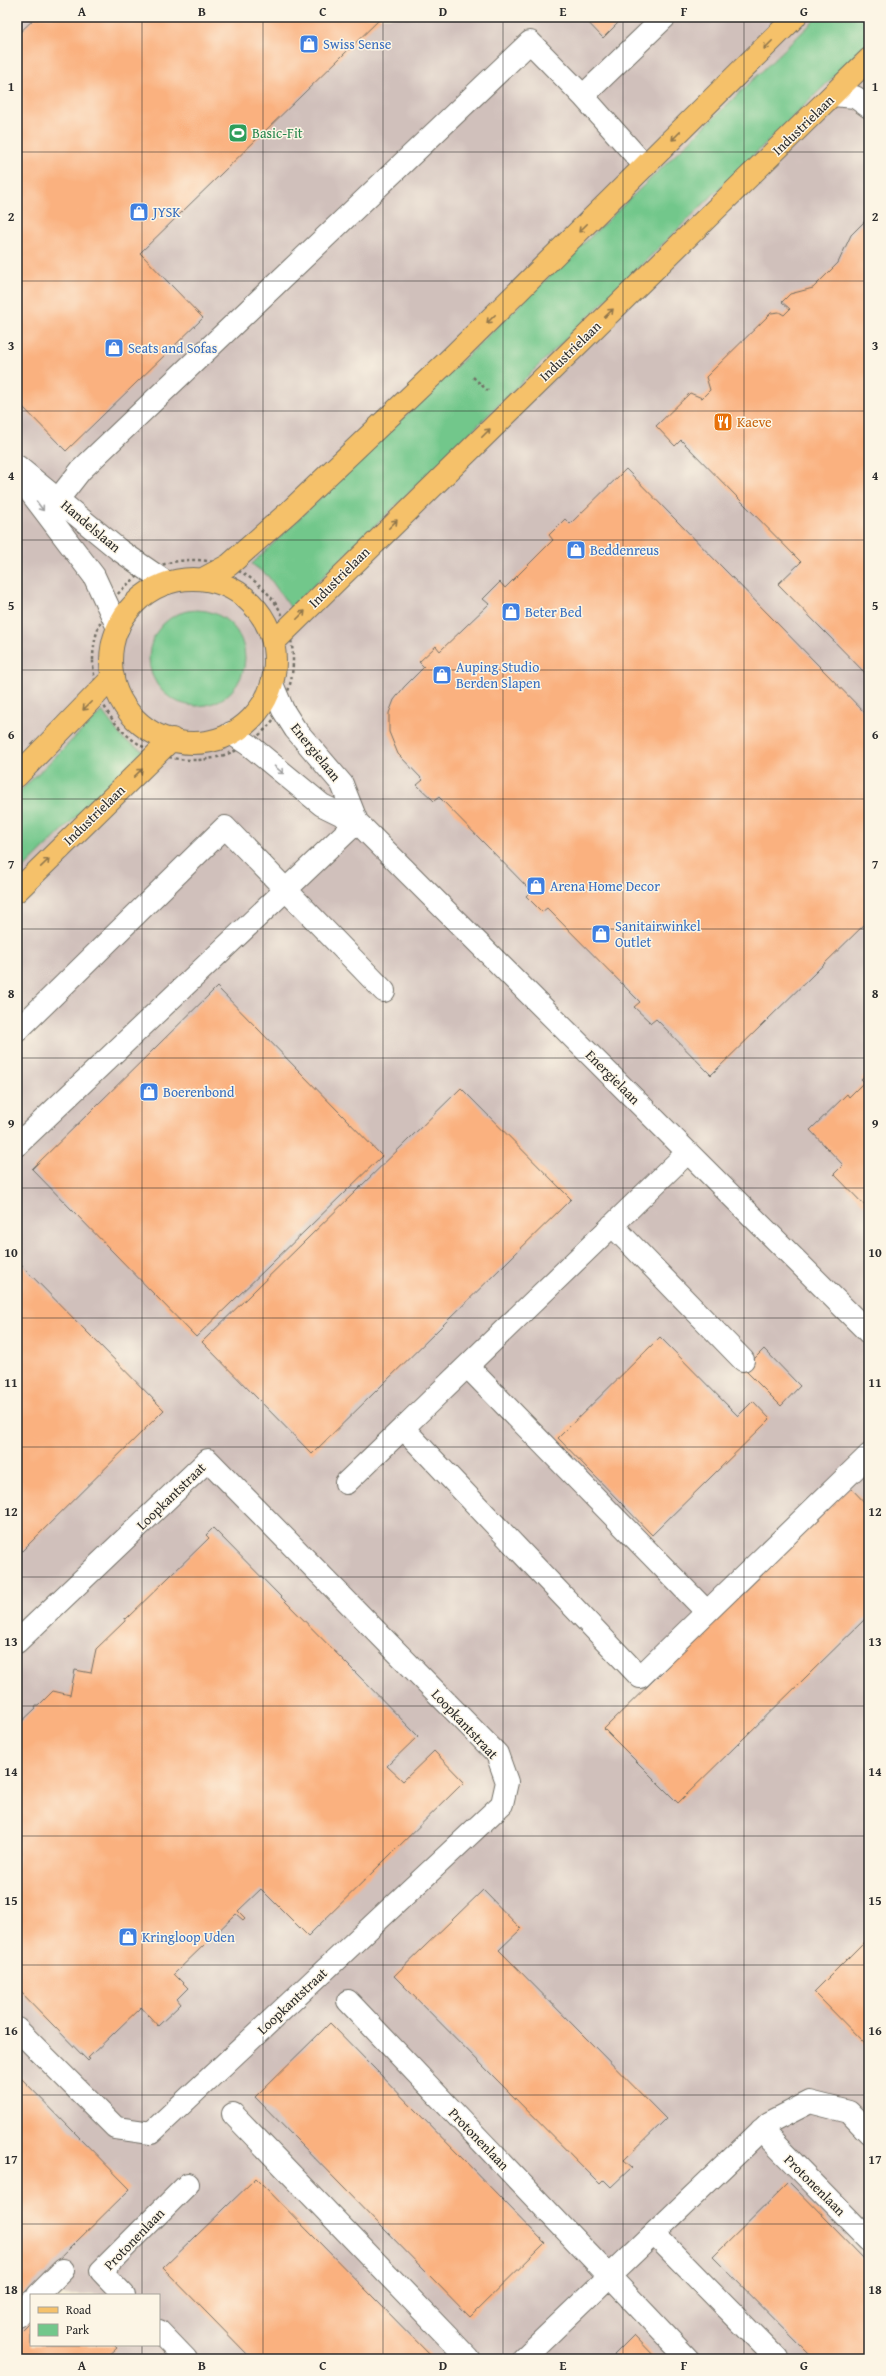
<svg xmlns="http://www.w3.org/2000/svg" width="886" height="2376" font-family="'Gentium Book Plus',serif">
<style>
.industrial{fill:#d0c0bb;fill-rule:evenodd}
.green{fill:#72c78b;stroke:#4e795b}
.building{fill:#fab17f}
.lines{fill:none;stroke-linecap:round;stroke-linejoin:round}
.minor-casing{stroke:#716e65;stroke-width:24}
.major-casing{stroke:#716e65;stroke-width:24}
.path{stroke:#716e65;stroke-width:2.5;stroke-dasharray:3 3;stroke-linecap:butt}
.minor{stroke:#fff;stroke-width:22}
.major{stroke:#f5c16b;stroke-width:22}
.oneway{stroke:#90764b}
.oneway2{stroke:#a0a0a0}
.grid{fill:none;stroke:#2b2b2b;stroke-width:1;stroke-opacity:0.55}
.labels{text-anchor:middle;stroke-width:3;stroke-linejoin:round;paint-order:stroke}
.shop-label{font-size:14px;fill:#366cbe;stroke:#fcf5e5;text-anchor:start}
.street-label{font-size:14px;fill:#2b2b2b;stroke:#fcf5e5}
.leisure-label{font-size:14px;fill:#27864d;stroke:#fcf5e5;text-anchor:start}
.food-label{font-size:14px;fill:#c56008;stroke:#fcf5e5;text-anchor:start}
.neatline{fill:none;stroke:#2b2b2b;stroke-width:1.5}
.grid-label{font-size:13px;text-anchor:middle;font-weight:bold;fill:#2b2b2b}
</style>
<rect width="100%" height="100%" fill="#fcf5e5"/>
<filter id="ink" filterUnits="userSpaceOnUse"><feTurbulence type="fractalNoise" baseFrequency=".025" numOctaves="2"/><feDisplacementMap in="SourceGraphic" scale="8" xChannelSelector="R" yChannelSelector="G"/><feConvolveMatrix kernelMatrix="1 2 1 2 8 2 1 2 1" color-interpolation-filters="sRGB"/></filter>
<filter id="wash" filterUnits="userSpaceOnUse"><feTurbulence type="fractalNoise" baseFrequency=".012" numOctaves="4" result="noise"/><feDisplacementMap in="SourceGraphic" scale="16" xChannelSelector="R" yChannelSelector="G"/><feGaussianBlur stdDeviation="0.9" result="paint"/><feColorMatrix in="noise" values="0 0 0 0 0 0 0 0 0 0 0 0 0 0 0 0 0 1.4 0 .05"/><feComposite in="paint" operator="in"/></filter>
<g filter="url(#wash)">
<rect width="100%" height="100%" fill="#f3ebd1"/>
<!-- industrial -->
<path class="industrial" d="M17,17H869V2359H17ZM31,2295H159V2345H31Z"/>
<!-- green -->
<path class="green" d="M818,17H869V42L291,608L268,576L252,564Z
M149 658a48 48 0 1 1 96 0a48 48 0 1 1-96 0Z
M102,711L123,739L143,751L17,875V794Z"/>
<g id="blocks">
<!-- building -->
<path class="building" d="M36,17H382L140,253L203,318L66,451L17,401V35Z
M583,17H624L603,38Z
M869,217V677L778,584L801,562L681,440L675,446L656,426L690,393L702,398L710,390L706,377L771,313L779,312L784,315L790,309L782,302L790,294L813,288L838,263L851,235Z
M626,469L869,717V920L711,1075L656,1019L651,1023L634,1007L640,1002L547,908L542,912L526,896L531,891L439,797L434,801L417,785L423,780L398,754L389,732V713L394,700L404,687L424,667L419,662L436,646L440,651L489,604L483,599L500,582L505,588L553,540L549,535L565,519L570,524Z
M217,987L382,1156L196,1337L32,1169Z
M869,1072V1210L834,1174L843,1165L810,1130L847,1094L849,1097L864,1082L861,1079Z
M461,1088L571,1199L312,1454L202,1342Z
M17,1261L164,1410L17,1556Z
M660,1337L738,1416L753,1401L770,1419L652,1535L558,1438Z
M764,1349L800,1386L781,1406L744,1369Z
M850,1487L869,1507V1615L678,1803L604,1729Z
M213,1528L418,1736L387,1766L403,1781L434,1751L464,1782L308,1936L261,1889L238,1911L245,1918L243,1920L236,1914L174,1974L188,1988L177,1999L181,2004L158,2026L141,2007L88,2058L90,2059L88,2061L17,1988V1726L36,1708L35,1706H38L53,1691L70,1695L75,1670L91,1673L96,1649L125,1621V1618L126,1619L209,1538L206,1535Z
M483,1890L521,1929L499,1950L666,2119L624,2160L632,2167L611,2187L604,2180L600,2184L394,1976Z
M869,1937V2048L814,1992Z
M330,2023L545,2243L470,2317L255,2097Z
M17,2074L130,2189L17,2300Z
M256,2178L434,2359H252L163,2268Z
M789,2182L869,2264V2359H814L713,2257Z
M31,2322V2345H114L117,2348L105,2359H17V2336Z
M634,2335L657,2359H610Z"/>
</g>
</g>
<g filter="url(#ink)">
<use href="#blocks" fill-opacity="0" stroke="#716e65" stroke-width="1"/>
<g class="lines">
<defs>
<path id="minor" d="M833,95L855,97L869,107
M645,166L583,96L665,17
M17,466L119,550L167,583
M18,476L94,576L118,628
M59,498L81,470L530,42L583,96
M272,684L283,710L295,729L342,784L357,822
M231,733L249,745L322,805L357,822L869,1333
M17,1031L225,827L384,991
M17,1145L357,822
M688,1152L403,1428L640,1677L869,1455
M612,1225L743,1360
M467,1366L707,1612
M346,1483L403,1428
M17,1642L208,1460L497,1754L507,1782L502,1804L151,2133L116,2128L17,2029
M348,2001L688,2359
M233,2114L469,2359
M761,2130L869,2240
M654,2234L777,2359
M38,2295L63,2270
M124,2295L101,2271L188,2184
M17,2316L31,2302
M159,2331L186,2359
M523,2359L769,2123L810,2102L849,2112L869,2133"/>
<path id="major" d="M203,579L229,565L290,511L452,357L795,17
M111 661a82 82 0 1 1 164 0a82 82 0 1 1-164 0Z
M273,643L869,59
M17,776L113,677
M17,891L172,739"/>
</defs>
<!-- minor casing -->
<use href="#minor" class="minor-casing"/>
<!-- major casing -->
<use href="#major" class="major-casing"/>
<!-- path -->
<path class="path" d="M473,377L488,391
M93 660a100 100 0 1 1 200 0a100 100 0 1 1-200 0Z"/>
<!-- minor -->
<use href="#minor" class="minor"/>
<!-- major -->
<use href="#major" class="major"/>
</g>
<!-- one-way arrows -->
<defs><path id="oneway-shaft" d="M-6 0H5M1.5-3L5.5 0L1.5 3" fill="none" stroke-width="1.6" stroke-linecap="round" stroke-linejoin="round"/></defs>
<g class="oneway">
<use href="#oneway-shaft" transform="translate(768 45) rotate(135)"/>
<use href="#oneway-shaft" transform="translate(676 136) rotate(135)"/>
<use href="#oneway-shaft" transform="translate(583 228) rotate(135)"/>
<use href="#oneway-shaft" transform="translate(609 313) rotate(-44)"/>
<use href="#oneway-shaft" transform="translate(491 319) rotate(135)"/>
<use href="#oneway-shaft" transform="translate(486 433) rotate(-45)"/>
<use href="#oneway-shaft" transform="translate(393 524) rotate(-45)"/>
<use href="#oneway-shaft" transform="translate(301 615) rotate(-45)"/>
<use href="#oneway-shaft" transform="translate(87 706) rotate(135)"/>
<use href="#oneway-shaft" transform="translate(138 773) rotate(-44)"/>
<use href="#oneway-shaft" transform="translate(45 863) rotate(-44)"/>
</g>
<g class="oneway2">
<use href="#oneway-shaft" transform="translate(40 506) rotate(53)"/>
<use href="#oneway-shaft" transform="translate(279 770) rotate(40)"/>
</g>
</g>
<!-- grid -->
<path class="grid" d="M142,17V2295M263,17V2359M383,17V2359M503,17V2359M623,17V2359M744,17V2359M17,152H869M17,281H869M17,411H869M17,540H869M17,670H869M17,799H869M17,929H869M17,1058H869M17,1188H869M17,1318H869M17,1447H869M17,1577H869M17,1706H869M17,1836H869M17,1965H869M17,2095H869M17,2224H869M142,2345V2359"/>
<!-- icons -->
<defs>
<symbol id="shop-square" viewBox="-11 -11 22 22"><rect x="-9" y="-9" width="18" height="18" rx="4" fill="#3f7fe0" stroke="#fcf5e5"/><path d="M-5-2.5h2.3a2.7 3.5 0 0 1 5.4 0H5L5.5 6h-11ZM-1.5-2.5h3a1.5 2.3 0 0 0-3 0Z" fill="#fff"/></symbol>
<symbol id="stadium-square" viewBox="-11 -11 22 22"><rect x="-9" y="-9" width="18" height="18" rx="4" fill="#2e9e5b" stroke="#fcf5e5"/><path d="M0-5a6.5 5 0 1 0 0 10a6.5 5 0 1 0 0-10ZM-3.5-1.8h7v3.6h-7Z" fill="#fff"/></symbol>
<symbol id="restaurant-square" viewBox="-11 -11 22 22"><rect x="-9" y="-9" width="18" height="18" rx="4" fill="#e8710a" stroke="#fcf5e5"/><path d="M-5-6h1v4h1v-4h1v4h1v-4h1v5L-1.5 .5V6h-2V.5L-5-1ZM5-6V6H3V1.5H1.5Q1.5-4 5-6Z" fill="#fff"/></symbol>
</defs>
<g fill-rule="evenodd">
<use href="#shop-square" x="298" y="33" width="22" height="22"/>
<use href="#stadium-square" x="227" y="122" width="22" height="22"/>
<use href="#shop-square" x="128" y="201" width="22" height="22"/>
<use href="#shop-square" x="103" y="337" width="22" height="22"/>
<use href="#restaurant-square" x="712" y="411" width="22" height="22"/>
<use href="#shop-square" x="565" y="539" width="22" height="22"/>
<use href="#shop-square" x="500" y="601" width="22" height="22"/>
<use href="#shop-square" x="431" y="664" width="22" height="22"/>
<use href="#shop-square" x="525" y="875" width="22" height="22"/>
<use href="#shop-square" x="590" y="923" width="22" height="22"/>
<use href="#shop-square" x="138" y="1081" width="22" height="22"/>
<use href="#shop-square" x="117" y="1926" width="22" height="22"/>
</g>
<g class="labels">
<!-- shop labels -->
<g class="shop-label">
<text x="323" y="49">Swiss Sense</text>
<text x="153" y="217">JYSK</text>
<text x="128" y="353">Seats and Sofas</text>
<text x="590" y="555">Beddenreus</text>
<text x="525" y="617">Beter Bed</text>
<text x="456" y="672">Auping Studio<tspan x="456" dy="16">Berden Slapen</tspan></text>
<text x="550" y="891">Arena Home Decor</text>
<text x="615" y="931">Sanitairwinkel<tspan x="615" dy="16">Outlet</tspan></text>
<text x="163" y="1097">Boerenbond</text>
<text x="142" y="1942">Kringloop Uden</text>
</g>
<!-- street labels -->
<g class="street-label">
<text transform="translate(803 125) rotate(-44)" y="5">Industrielaan</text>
<text transform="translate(570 351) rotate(-44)" y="5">Industrielaan</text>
<text transform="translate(91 526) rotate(40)" y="5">Handelslaan</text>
<text transform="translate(339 577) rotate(-45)" y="5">Industrielaan</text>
<text transform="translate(316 752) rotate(51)" y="5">Energielaan</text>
<text transform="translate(94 815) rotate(-44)" y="5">Industrielaan</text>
<text transform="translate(613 1077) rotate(45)" y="5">Energielaan</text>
<text transform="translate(171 1496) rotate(-44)" y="5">Loopkantstraat</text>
<text transform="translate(465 1724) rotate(47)" y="5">Loopkantstraat</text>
<text transform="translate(292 2001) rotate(-43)" y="5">Loopkantstraat</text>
<text transform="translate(479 2139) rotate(46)" y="5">Protonenlaan</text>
<text transform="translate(815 2185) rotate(45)" y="5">Protonenlaan</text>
<text transform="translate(134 2239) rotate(-46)" y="5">Protonenlaan</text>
</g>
<!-- leisure labels -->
<g class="leisure-label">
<text x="252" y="138">Basic-Fit</text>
</g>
<!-- food labels -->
<g class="food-label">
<text x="737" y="427">Kaeve</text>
</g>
</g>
<!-- margin -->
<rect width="886" height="2376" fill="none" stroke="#fcf5e5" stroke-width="44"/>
<!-- legend -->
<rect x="30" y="2294" width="130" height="52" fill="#fcf5e5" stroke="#a8a49b"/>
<rect x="38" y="2307" width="20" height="6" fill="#f5c16b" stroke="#a8a49b"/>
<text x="66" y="2314" font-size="12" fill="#2b2b2b">Road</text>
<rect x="38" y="2324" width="20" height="12" fill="#72c78b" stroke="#a8a49b"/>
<text x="66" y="2334" font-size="12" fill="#2b2b2b">Park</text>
<rect x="22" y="22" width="842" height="2332" class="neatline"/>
<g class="grid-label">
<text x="82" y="16">A</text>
<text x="202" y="16">B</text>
<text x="323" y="16">C</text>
<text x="443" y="16">D</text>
<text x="563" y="16">E</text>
<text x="684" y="16">F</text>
<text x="804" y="16">G</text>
<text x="11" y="91">1</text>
<text x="875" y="91">1</text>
<text x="11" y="221">2</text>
<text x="875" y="221">2</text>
<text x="11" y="350">3</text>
<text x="875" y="350">3</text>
<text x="11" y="480">4</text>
<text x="875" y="480">4</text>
<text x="11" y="610">5</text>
<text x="875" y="610">5</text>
<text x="11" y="739">6</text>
<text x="875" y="739">6</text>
<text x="11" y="869">7</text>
<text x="875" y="869">7</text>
<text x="11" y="998">8</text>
<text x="875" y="998">8</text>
<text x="11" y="1128">9</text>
<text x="875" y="1128">9</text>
<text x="11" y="1257">10</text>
<text x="875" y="1257">10</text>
<text x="11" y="1387">11</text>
<text x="875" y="1387">11</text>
<text x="11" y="1516">12</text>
<text x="875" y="1516">12</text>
<text x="11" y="1646">13</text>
<text x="875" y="1646">13</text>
<text x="11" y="1776">14</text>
<text x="875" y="1776">14</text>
<text x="11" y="1905">15</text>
<text x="875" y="1905">15</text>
<text x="11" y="2035">16</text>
<text x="875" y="2035">16</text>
<text x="11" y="2164">17</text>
<text x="875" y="2164">17</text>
<text x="11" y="2294">18</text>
<text x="875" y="2294">18</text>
<text x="82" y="2370">A</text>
<text x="202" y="2370">B</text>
<text x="323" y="2370">C</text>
<text x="443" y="2370">D</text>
<text x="563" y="2370">E</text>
<text x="684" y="2370">F</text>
<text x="804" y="2370">G</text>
</g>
</svg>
